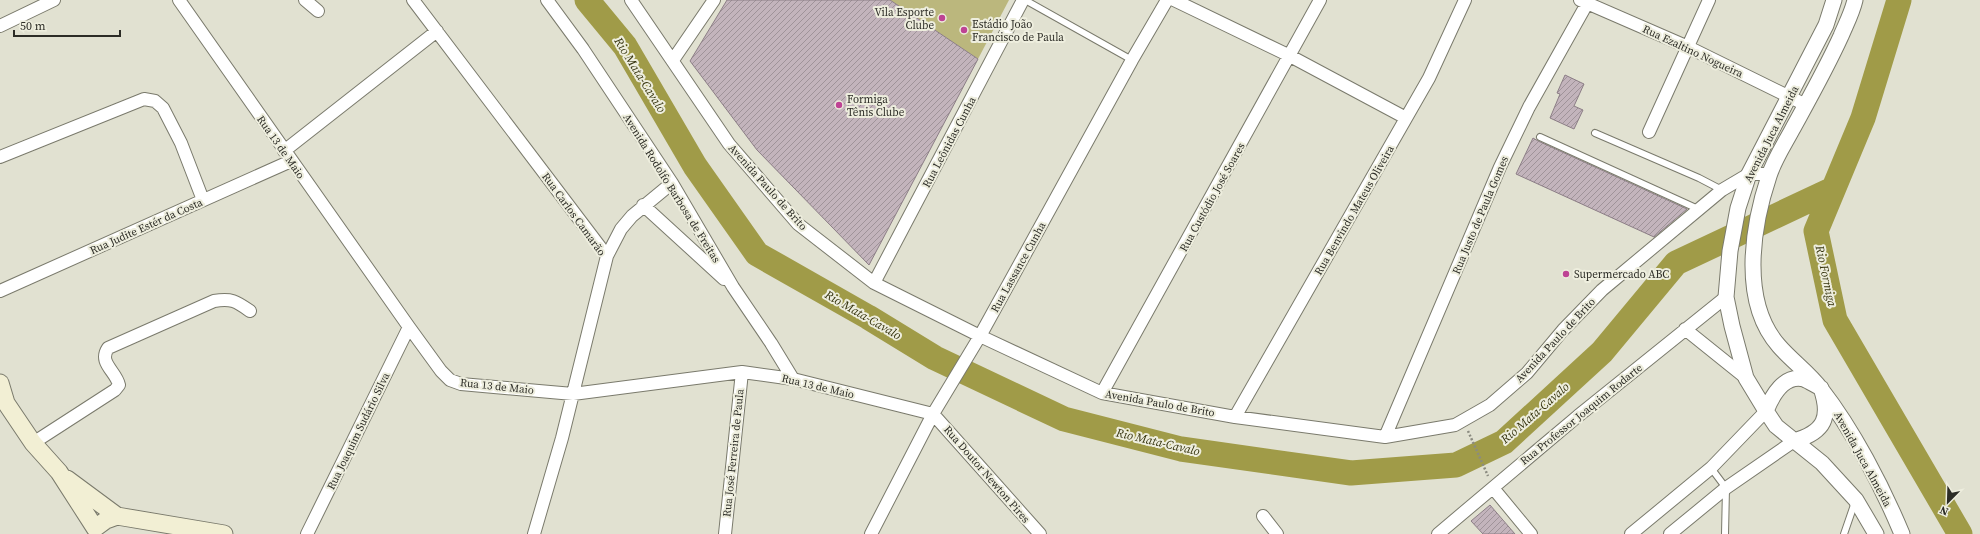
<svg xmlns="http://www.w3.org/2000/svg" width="1980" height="534" font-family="'Source Serif 4',serif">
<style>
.green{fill:#bbb77d}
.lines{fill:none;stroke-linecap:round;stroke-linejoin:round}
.river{stroke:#a09b48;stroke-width:25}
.building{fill:url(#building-hatch);stroke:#8c7e86}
.service-casing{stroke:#7a7a6c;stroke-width:8}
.minor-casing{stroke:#7a7a6c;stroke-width:14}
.tertiary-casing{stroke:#7a7a6c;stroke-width:17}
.secondary-casing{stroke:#7a7a6c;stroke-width:19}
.path{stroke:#8b8b80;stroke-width:2.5;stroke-dasharray:2 2;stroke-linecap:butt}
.service{stroke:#fff;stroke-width:6}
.minor{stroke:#fff;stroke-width:12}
.tertiary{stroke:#fff;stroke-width:15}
.secondary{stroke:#f2efd4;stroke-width:17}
.poi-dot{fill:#be4394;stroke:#eeeede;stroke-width:1.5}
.labels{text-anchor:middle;stroke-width:4;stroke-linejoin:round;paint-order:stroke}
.poi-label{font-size:11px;fill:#2c2c26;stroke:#eeeede;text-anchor:start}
.street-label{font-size:11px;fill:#2c2c26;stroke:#eeeede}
.water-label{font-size:12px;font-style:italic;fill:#35330e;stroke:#eeeede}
</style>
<defs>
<pattern id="building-hatch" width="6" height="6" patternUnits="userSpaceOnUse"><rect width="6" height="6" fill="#c3b4bc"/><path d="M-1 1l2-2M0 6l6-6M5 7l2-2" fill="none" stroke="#9f9399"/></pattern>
</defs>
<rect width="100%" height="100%" fill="#e1e1d1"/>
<!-- green -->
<path class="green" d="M890,0H1009L978,59Z"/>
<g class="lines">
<!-- river -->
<path class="river" d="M587,0L625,46L695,166L757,254L868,317L935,358L1064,419L1181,449L1351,473L1456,465L1504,442L1602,352L1676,263L1833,189
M1899,0L1863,118L1816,231L1835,320L1960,534"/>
</g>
<!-- building -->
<path class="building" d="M727,0H890L978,59L869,265L757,150L690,61Z
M1565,75L1584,84L1574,106L1583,110L1574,129L1550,118L1560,94L1557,93Z
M1533,138L1538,141L1687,209L1654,237L1516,174Z
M1490,505L1515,534H1483L1471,521Z"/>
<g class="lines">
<defs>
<path id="service" d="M1025,0L1132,60
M1595,133L1699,178L1722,190
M1540,137L1698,209
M1711,468L1726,488L1725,534
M1844,534L1855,502"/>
<path id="minor" d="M179,0L409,327L441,371L450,380L461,384L573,394L742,372L793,379L933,414
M305,0L318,11
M413,0L607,256L562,438L534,534
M547,0L583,49L672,183L733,287L771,343L793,379
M631,0L729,144L798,224L874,283L980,336L1102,393L1235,417L1385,437L1455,425L1490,405L1527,373L1563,330L1602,290L1722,190L1749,174H1770
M1174,0L1290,56L1406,118
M1580,0L1688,47L1806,105
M0,26L54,0
M673,60L714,0
M1649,132L1709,0
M284,151L437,31
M0,157L144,99L155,101L163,108L181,143L203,200
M643,205L724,279
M607,256L621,229L632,216L672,183
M874,283L1023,0
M0,291L291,161
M1685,329L1746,378
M1102,393L1320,0
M933,414L1040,534
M1235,417L1429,78L1465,0
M1385,437L1500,167L1529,107L1589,0
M33,443L115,390L119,385C116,371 98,363 108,348L214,301C231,298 236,301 250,311
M1493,488L1531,534
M1263,516L1277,534
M307,534L409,327
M725,534L742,372
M871,534L933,414L980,336L1132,60L1167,0
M1438,534L1578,416L1726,297
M1631,534L1711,468L1766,411
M1670,534L1726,488L1794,441"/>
<path id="tertiary" d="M1834,0L1826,25L1749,174L1738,208L1730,251L1726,297L1732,326L1746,378L1766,411L1776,426L1822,463L1856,500L1876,534
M1855,0C1852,13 1846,24 1841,36C1826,69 1809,99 1792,130C1784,145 1774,160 1769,176C1752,227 1740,302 1779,346C1792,361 1809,373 1821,389C1853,430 1882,486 1902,534
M1766,411C1772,396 1784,374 1804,379C1809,381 1815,385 1821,388C1831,417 1825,432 1794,441"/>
<path id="secondary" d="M0,383L6,403L33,443L59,472L95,528L106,520L117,516
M67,479L117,516L224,534"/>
</defs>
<!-- service casing -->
<use href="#service" class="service-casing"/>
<!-- minor casing -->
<use href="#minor" class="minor-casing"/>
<!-- tertiary casing -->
<use href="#tertiary" class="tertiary-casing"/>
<!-- secondary casing -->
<use href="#secondary" class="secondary-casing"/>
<!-- path -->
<path class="path" d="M1468,431L1488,476"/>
<!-- service -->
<use href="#service" class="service"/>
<!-- minor -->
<use href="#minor" class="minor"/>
<!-- tertiary -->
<use href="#tertiary" class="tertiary"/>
<!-- secondary -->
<use href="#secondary" class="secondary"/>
</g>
<!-- markers -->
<g class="poi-dot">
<circle cx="942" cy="18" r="4"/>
<circle cx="964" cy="30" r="4"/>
<circle cx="839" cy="105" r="4"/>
<circle cx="1566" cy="274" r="4"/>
</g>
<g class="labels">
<!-- poi labels -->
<g class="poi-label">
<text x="934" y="16" text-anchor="end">Vila Esporte<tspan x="934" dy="13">Clube</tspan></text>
<text x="972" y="28">Estádio João<tspan x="972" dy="13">Francisco de Paula</tspan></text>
<text x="847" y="103">Formiga<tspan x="847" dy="13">Tênis Clube</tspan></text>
<text x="1574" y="278">Supermercado ABC</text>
</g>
<!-- street labels -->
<g class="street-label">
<text transform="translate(1693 51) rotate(25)" y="4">Rua Ezaltino Nogueira</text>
<text transform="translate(1771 134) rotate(-63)" y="4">Avenida Juca Almeida</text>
<text transform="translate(949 142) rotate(-62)" y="4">Rua Leônidas Cunha</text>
<text transform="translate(281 147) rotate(55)" y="4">Rua 13 de Maio</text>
<text transform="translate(768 187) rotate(48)" y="4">Avenida Paulo de Brito</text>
<text transform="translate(672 188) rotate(58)" y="4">Avenida Rodolfo Barbosa de Freitas</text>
<text transform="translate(1212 197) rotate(-61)" y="4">Rua Custódio José Soares</text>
<text transform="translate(1354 210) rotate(-60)" y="4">Rua Benvindo Mateus Oliveira</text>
<text transform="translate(574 214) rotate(54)" y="4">Rua Carlos Camarão</text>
<text transform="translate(1480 215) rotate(-67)" y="4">Rua Justo de Paula Gomes</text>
<text transform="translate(146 226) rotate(-24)" y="4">Rua Judite Estér da Costa</text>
<text transform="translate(1018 267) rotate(-61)" y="4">Rua Lassance Cunha</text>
<text transform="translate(1555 340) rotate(-47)" y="4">Avenida Paulo de Brito</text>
<text transform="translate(497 386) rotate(6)" y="4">Rua 13 de Maio</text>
<text transform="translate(818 386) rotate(13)" y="4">Rua 13 de Maio</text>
<text transform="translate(1160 403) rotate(10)" y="4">Avenida Paulo de Brito</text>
<text transform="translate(1581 414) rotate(-39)" y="4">Rua Professor Joaquim Rodarte</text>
<text transform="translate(358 431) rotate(-64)" y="4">Rua Joaquim Sudário Silva</text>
<text transform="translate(733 453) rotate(-84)" y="4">Rua José Ferreira de Paula</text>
<text transform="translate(1863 459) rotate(61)" y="4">Avenida Juca Almeida</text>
<text transform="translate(987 474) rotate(49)" y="4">Rua Doutor Newton Pires</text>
</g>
<!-- water labels -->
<g class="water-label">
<text transform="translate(640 75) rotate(58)" y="4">Rio Mata-Cavalo</text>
<text transform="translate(1826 276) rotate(78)" y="4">Rio Formiga</text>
<text transform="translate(863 315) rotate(30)" y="4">Rio Mata-Cavalo</text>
<text transform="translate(1535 413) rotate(-41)" y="4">Rio Mata-Cavalo</text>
<text transform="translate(1158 442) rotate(13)" y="4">Rio Mata-Cavalo</text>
</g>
</g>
<!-- north arrow -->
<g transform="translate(1948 502) rotate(203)" stroke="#eeeede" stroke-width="3" paint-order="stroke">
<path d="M0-3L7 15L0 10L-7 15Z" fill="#2c2c26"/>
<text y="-6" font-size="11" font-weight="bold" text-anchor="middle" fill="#2c2c26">N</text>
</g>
<!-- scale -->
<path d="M14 30v6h106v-6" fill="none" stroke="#2c2c26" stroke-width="2"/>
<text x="20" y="30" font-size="12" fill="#2c2c26" stroke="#eeeede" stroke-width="3" paint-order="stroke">50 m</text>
</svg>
